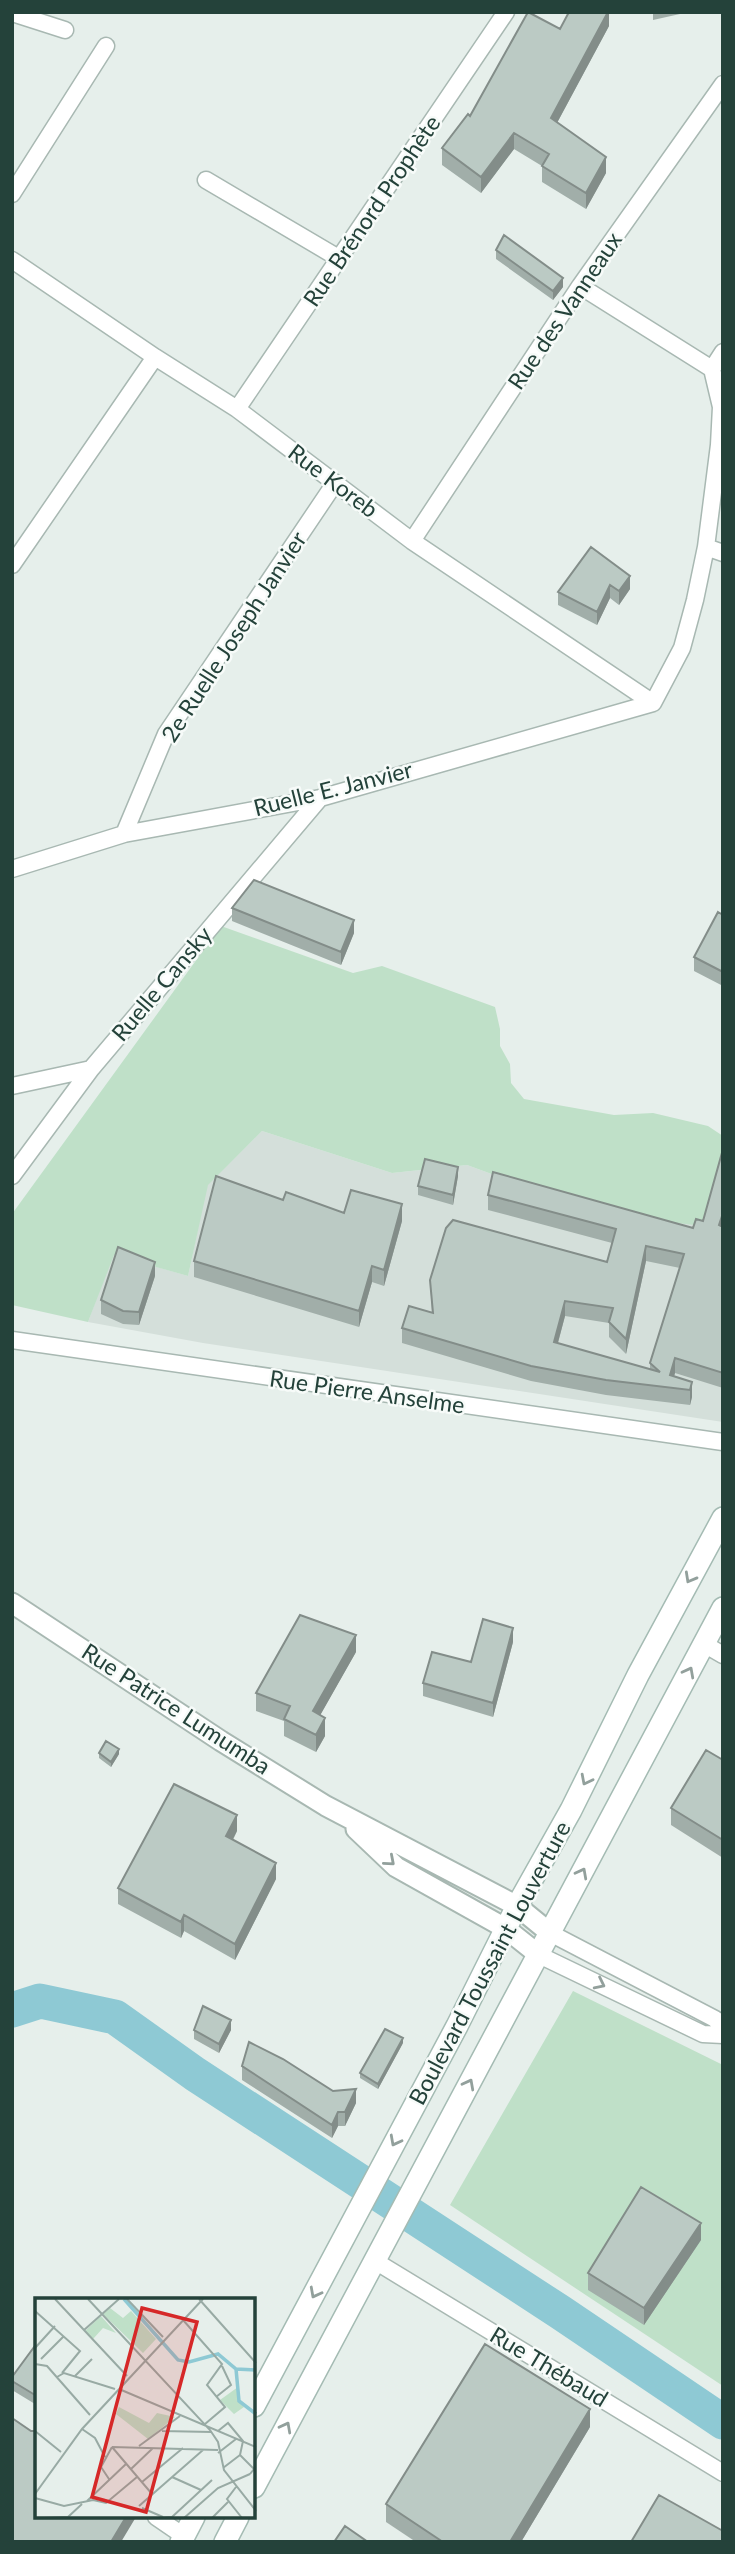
<svg xmlns="http://www.w3.org/2000/svg" width="735" height="2554" font-family="Lato,sans-serif">
<style>
.built{fill:#d4dfda}
.green{fill:#bfe0c8}
.lines{fill:none;stroke-linecap:round;stroke-linejoin:round}
.river{stroke:#8ec9d4;stroke-width:35}
.minor-casing{stroke:#a8b8b2;stroke-width:19}
.tertiary-casing{stroke:#a8b8b2;stroke-width:23}
.secondary-casing{stroke:#a4bbb3;stroke-width:24}
.minor{stroke:#fff;stroke-width:16}
.tertiary{stroke:#fff;stroke-width:19}
.secondary{stroke:#fff;stroke-width:21}
.wall{fill:#a1aea9;fill-rule:evenodd}
.shaded-wall{fill:#838d89}
.building{fill:#bbcac4;stroke:#838d89;stroke-width:2;fill-rule:evenodd}
.oneway{stroke:#92a09c}
.labels{text-anchor:middle;stroke-width:5;stroke-linejoin:round;paint-order:stroke}
.street-label{font-size:23px;fill:#24423a;stroke:#f7fbf9}
.inset-river{fill:none;stroke:#8ec9d4;stroke-width:3.5}
.inset-road{fill:none;stroke:#98aaa4;stroke-width:2}
.view{fill:#d62828;fill-opacity:0.15;stroke:#d62828;stroke-width:3.5}
.inset-edge{fill:none;stroke:#24423a;stroke-width:3.5}
</style>
<rect width="100%" height="100%" fill="#e6efeb"/>
<!-- built -->
<path class="built" d="M262,1131L392,1173L467,1165L600,1214L723,1157V1422L203,1343L88,1322L113,1254L188,1276L207,1185Z"/>
<!-- green -->
<path class="green" d="M221,926L353,973L382,966L495,1007L500,1029V1046L510,1064L511,1083L524,1099L614,1115L653,1113L708,1126L723,1136V1157L703,1226L600,1214L467,1165L392,1173L262,1131L208,1185L188,1276L114,1255L88,1322L12,1305V1214Z
M573,1991L723,2065V2386L450,2205Z"/>
<g class="lines">
<!-- river -->
<path class="river" d="M12,2010L40,2001L115,2017L195,2074L560,2312L723,2422"/>
<defs>
<path id="minor" d="M12,13L65,30
M206,180L340,259
M12,194L106,46
M12,260L155,357L237,409L412,541L653,703
M580,286L712,369L721,407L719,445L706,547L695,600L682,648L653,703
M712,369L723,352
M237,409L506,12
M412,541L580,286L723,84
M706,547L723,553
M12,565L155,357
M124,834L166,734L335,483
M12,869L124,834L320,798L653,703
M12,1086L91,1069
M12,1176L91,1069L320,798
M12,1340L723,1442
M704,1644L723,1655
M550,1933L715,2019L723,2027
M539,1955L703,2034L723,2035
M375,2261L723,2473
M156,2517L184,2536"/>
<path id="tertiary" d="M12,1603L221,1741L326,1806L517,1906L550,1933
M356,1829L396,1867L505,1928L539,1955"/>
<path id="secondary" d="M254,2406L457,2026L517,1906L571,1810L638,1675L723,1518
M254,2487L723,1608
M181,2542L194,2517
M225,2542L238,2517"/>
</defs>
<!-- minor casing -->
<use href="#minor" class="minor-casing"/>
<!-- tertiary casing -->
<use href="#tertiary" class="tertiary-casing"/>
<!-- secondary casing -->
<use href="#secondary" class="secondary-casing"/>
<!-- minor -->
<use href="#minor" class="minor"/>
<!-- tertiary -->
<use href="#tertiary" class="tertiary"/>
<!-- secondary -->
<use href="#secondary" class="secondary"/>
</g>
<!-- wall -->
<path class="wall" d="M609,12V26L557,123L606,173L586,209L542,182V166L514,149L481,193L442,165V148L470,116L560,29Z
M653,12H689L653,20Z
M496,250L563,287L553,300L496,259Z
M591,547L630,589L619,605L610,598L597,625L558,605V592Z
M232,908L354,933L341,965L232,921Z
M723,915V986L694,971V957Z
M723,1149V1388L675,1373L674,1377L692,1382V1397L690,1405L606,1395L531,1381L402,1343V1328L432,1313L430,1280L607,1262L612,1243L488,1210V1195L693,1228L703,1221ZM646,1261L680,1268L650,1363V1370L558,1343L565,1316L609,1323V1337L626,1354Z
M458,1176L453,1205L418,1195V1186Z
M283,1200L344,1213L402,1221L384,1286L372,1282L359,1327L194,1277V1261Z
M155,1276L139,1325L123,1324L101,1314V1300Z
M513,1642L493,1717L423,1696V1683Z
M356,1652L320,1715L325,1736L316,1752L284,1736V1721L256,1711V1693Z
M99,1753L119,1754L111,1767L99,1758Z
M723,1760V1858L671,1825V1808Z
M237,1831L233,1840L276,1879L235,1960L184,1931L181,1938L118,1904V1888Z
M194,2030H231L219,2053L194,2039Z
M403,2043L378,2089L360,2078V2073Z
M242,2066L333,2091L356,2103L345,2126H338L332,2138L242,2080Z
M701,2240L644,2325L588,2290V2273Z
M37,2343L35,2404L12,2390V2377Z
M590,2427L521,2542H416L386,2522V2504Z"/>
<!-- shaded-wall -->
<path class="shaded-wall" d="M608,12H609V26L551,134V118Z
M514,133V149L481,193V177Z
M606,157V173L586,209V193Z
M563,278V287L553,300V291Z
M630,576V589L619,605V591Z
M610,585V598L597,625V612Z
M354,920V933L341,965V952Z
M458,1167V1176L453,1205V1195Z
M402,1204V1221L384,1286V1270Z
M723,1213V1228L719,1225Z
M646,1246V1261L626,1354V1339Z
M155,1262V1276L139,1325V1312Z
M372,1266V1282L359,1327V1311Z
M565,1301V1316L554,1357V1342Z
M675,1358V1373L670,1388V1375Z
M692,1382V1397L690,1405V1390Z
M513,1628V1642L493,1717V1703Z
M356,1635V1652L313,1728V1711Z
M325,1718V1736L316,1752V1735Z
M119,1749V1754L111,1767V1762Z
M237,1815V1831L226,1852V1836Z
M276,1863V1879L235,1960V1944Z
M184,1915V1931L181,1938V1922Z
M231,2020V2030L219,2053V2044Z
M403,2038V2043L378,2089V2084Z
M356,2089V2103L345,2126V2112Z
M338,2112V2126L332,2138V2125Z
M701,2223V2240L644,2325V2308Z
M37,2392V2401L35,2404V2395Z
M590,2409V2427L521,2542H510Z
M126,2517H136L121,2542H111Z"/>
<!-- building -->
<path class="building" d="M528,12L560,29L569,12H608L551,118L606,157L586,193L542,166L549,154L514,133L481,177L442,148L468,114L470,116Z
M504,235L563,278L553,291L496,250Z
M591,547L630,576L619,591L610,585L597,612L558,592Z
M254,880L354,920L341,952L232,908Z
M718,912L723,915V972L694,957Z
M723,1149V1213L719,1225L723,1227V1373L675,1358L670,1375L692,1382L690,1390L606,1380L531,1366L402,1328L409,1306L433,1313L430,1280L446,1228L453,1220L607,1262L616,1229L488,1195L493,1172L693,1228L696,1219L703,1221ZM646,1246L684,1254L650,1363L660,1372L554,1342L565,1301L613,1308L609,1322L626,1339Z
M425,1159L458,1167L453,1195L418,1186Z
M216,1176L283,1200L286,1192L344,1213L351,1190L402,1204L384,1270L372,1266L359,1311L194,1261Z
M118,1247L155,1262L139,1312L123,1311L101,1300Z
M300,1615L356,1635L313,1711L325,1718L316,1735L284,1719L290,1706L256,1693Z
M483,1619L513,1628L493,1703L423,1683L432,1652L471,1662Z
M106,1741L119,1749L111,1762L99,1753Z
M706,1750L723,1760V1840L671,1808Z
M174,1784L237,1815L226,1836L276,1863L235,1944L184,1915L181,1922L118,1888Z
M203,2006L231,2020L219,2044L194,2030Z
M385,2029L403,2038L378,2084L360,2073Z
M249,2042L283,2059L333,2091L356,2089L345,2112H338L332,2125L242,2066Z
M641,2187L701,2223L644,2308L588,2273Z
M37,2343V2392L35,2395L12,2381V2377Z
M485,2344L590,2409L510,2542H443L386,2504Z
M12,2418L31,2431H37V2517H126L111,2542H12Z
M659,2495L723,2531V2542H631Z
M345,2526L368,2542H334Z"/>
<!-- one-way arrows -->
<defs><path id="oneway-chevron" d="M-2-3.5L2.5 0L-2 3.5" fill="none" stroke-width="1.6" stroke-linecap="round" stroke-linejoin="round" transform="scale(1.75)"/></defs>
<g class="oneway">
<use href="#oneway-chevron" transform="translate(690 1578) rotate(119)"/>
<use href="#oneway-chevron" transform="translate(689 1672) rotate(-62)"/>
<use href="#oneway-chevron" transform="translate(586 1780) rotate(117)"/>
<use href="#oneway-chevron" transform="translate(390 1861) rotate(41)"/>
<use href="#oneway-chevron" transform="translate(582 1873) rotate(-62)"/>
<use href="#oneway-chevron" transform="translate(600 1984) rotate(26)"/>
<use href="#oneway-chevron" transform="translate(469 2084) rotate(-62)"/>
<use href="#oneway-chevron" transform="translate(395 2141) rotate(118)"/>
<use href="#oneway-chevron" transform="translate(315 2293) rotate(118)"/>
<use href="#oneway-chevron" transform="translate(286 2427) rotate(-62)"/>
</g>
<g class="labels">
<!-- street labels -->
<g class="street-label">
<text transform="translate(372 211) rotate(-56)" y="8">Rue Brénord Prophète</text>
<text transform="translate(565 311) rotate(-56)" y="8">Rue des Vanneaux</text>
<text transform="translate(333 481) rotate(37)" y="8">Rue Koreb</text>
<text transform="translate(234 637) rotate(-57)" y="8">2e Ruelle Joseph Janvier</text>
<text transform="translate(333 789) rotate(-14)" y="8">Ruelle E. Janvier</text>
<text transform="translate(162 984) rotate(-50)" y="8">Ruelle Cansky</text>
<text transform="translate(367 1392) rotate(8)" y="8">Rue Pierre Anselme</text>
<text transform="translate(176 1709) rotate(33)" y="8">Rue Patrice Lumumba</text>
<text transform="translate(490 1963) rotate(-62)" y="8">Boulevard Toussaint Louverture</text>
<text transform="translate(549 2367) rotate(31)" y="8">Rue Thébaud</text>
</g>
</g>
<!-- overview -->
<g transform="translate(35 2298)">
<rect width="220" height="220" fill="#e6efeb"/>
<path d="M75,10L88,20L96,13L121,41L108,55L68,16ZM66,18L81,35L68,30L58,41L50,33ZM203,89V102L209,109L199,116L185,102ZM84,109L114,125L122,115L140,119L113,141L81,116Z" fill="#bfe0c8"/>
<path class="inset-river" d="M89,1L143,62L154,64L183,56L201,71L221,72M201,71L204,103L221,116"/>
<path class="inset-road" d="M20,1L92,78M53,1L175,132L183,144L189,172L221,213M92,1L128,39M164,1L221,65M0,13L45,53L27,75M148,22L187,66L172,87L190,109L170,126M49,32L84,1M0,50L20,28M6,61L29,38M0,66L12,68L55,117M40,78L57,61M22,79L29,75L80,91M84,91L221,149M181,99L196,87L187,68M47,131L60,140L70,159M0,133L26,154M127,133L177,134M183,133L193,125L208,143L205,157L188,170M104,148L145,118M77,149L183,152M77,149L117,196M183,155L201,141M205,157L219,171L215,176M96,171L118,150M137,179L166,192M74,181L66,169L77,149M107,184L148,150M201,189L192,201L207,220M0,196L47,131L168,1M0,200L29,208L58,202L71,205L102,179M52,203L91,166M104,208L168,152M107,210L128,219M9,220L33,219L47,206M123,220L137,219L177,182M149,220L183,190L215,176M177,220L193,204"/>
<path class="view" d="M107,10L162,24L111,214L57,199Z"/>
<rect width="220" height="220" class="inset-edge"/>
</g>
<!-- border -->
<rect width="735" height="2554" fill="none" stroke="#24423a" stroke-width="28"/>
</svg>
